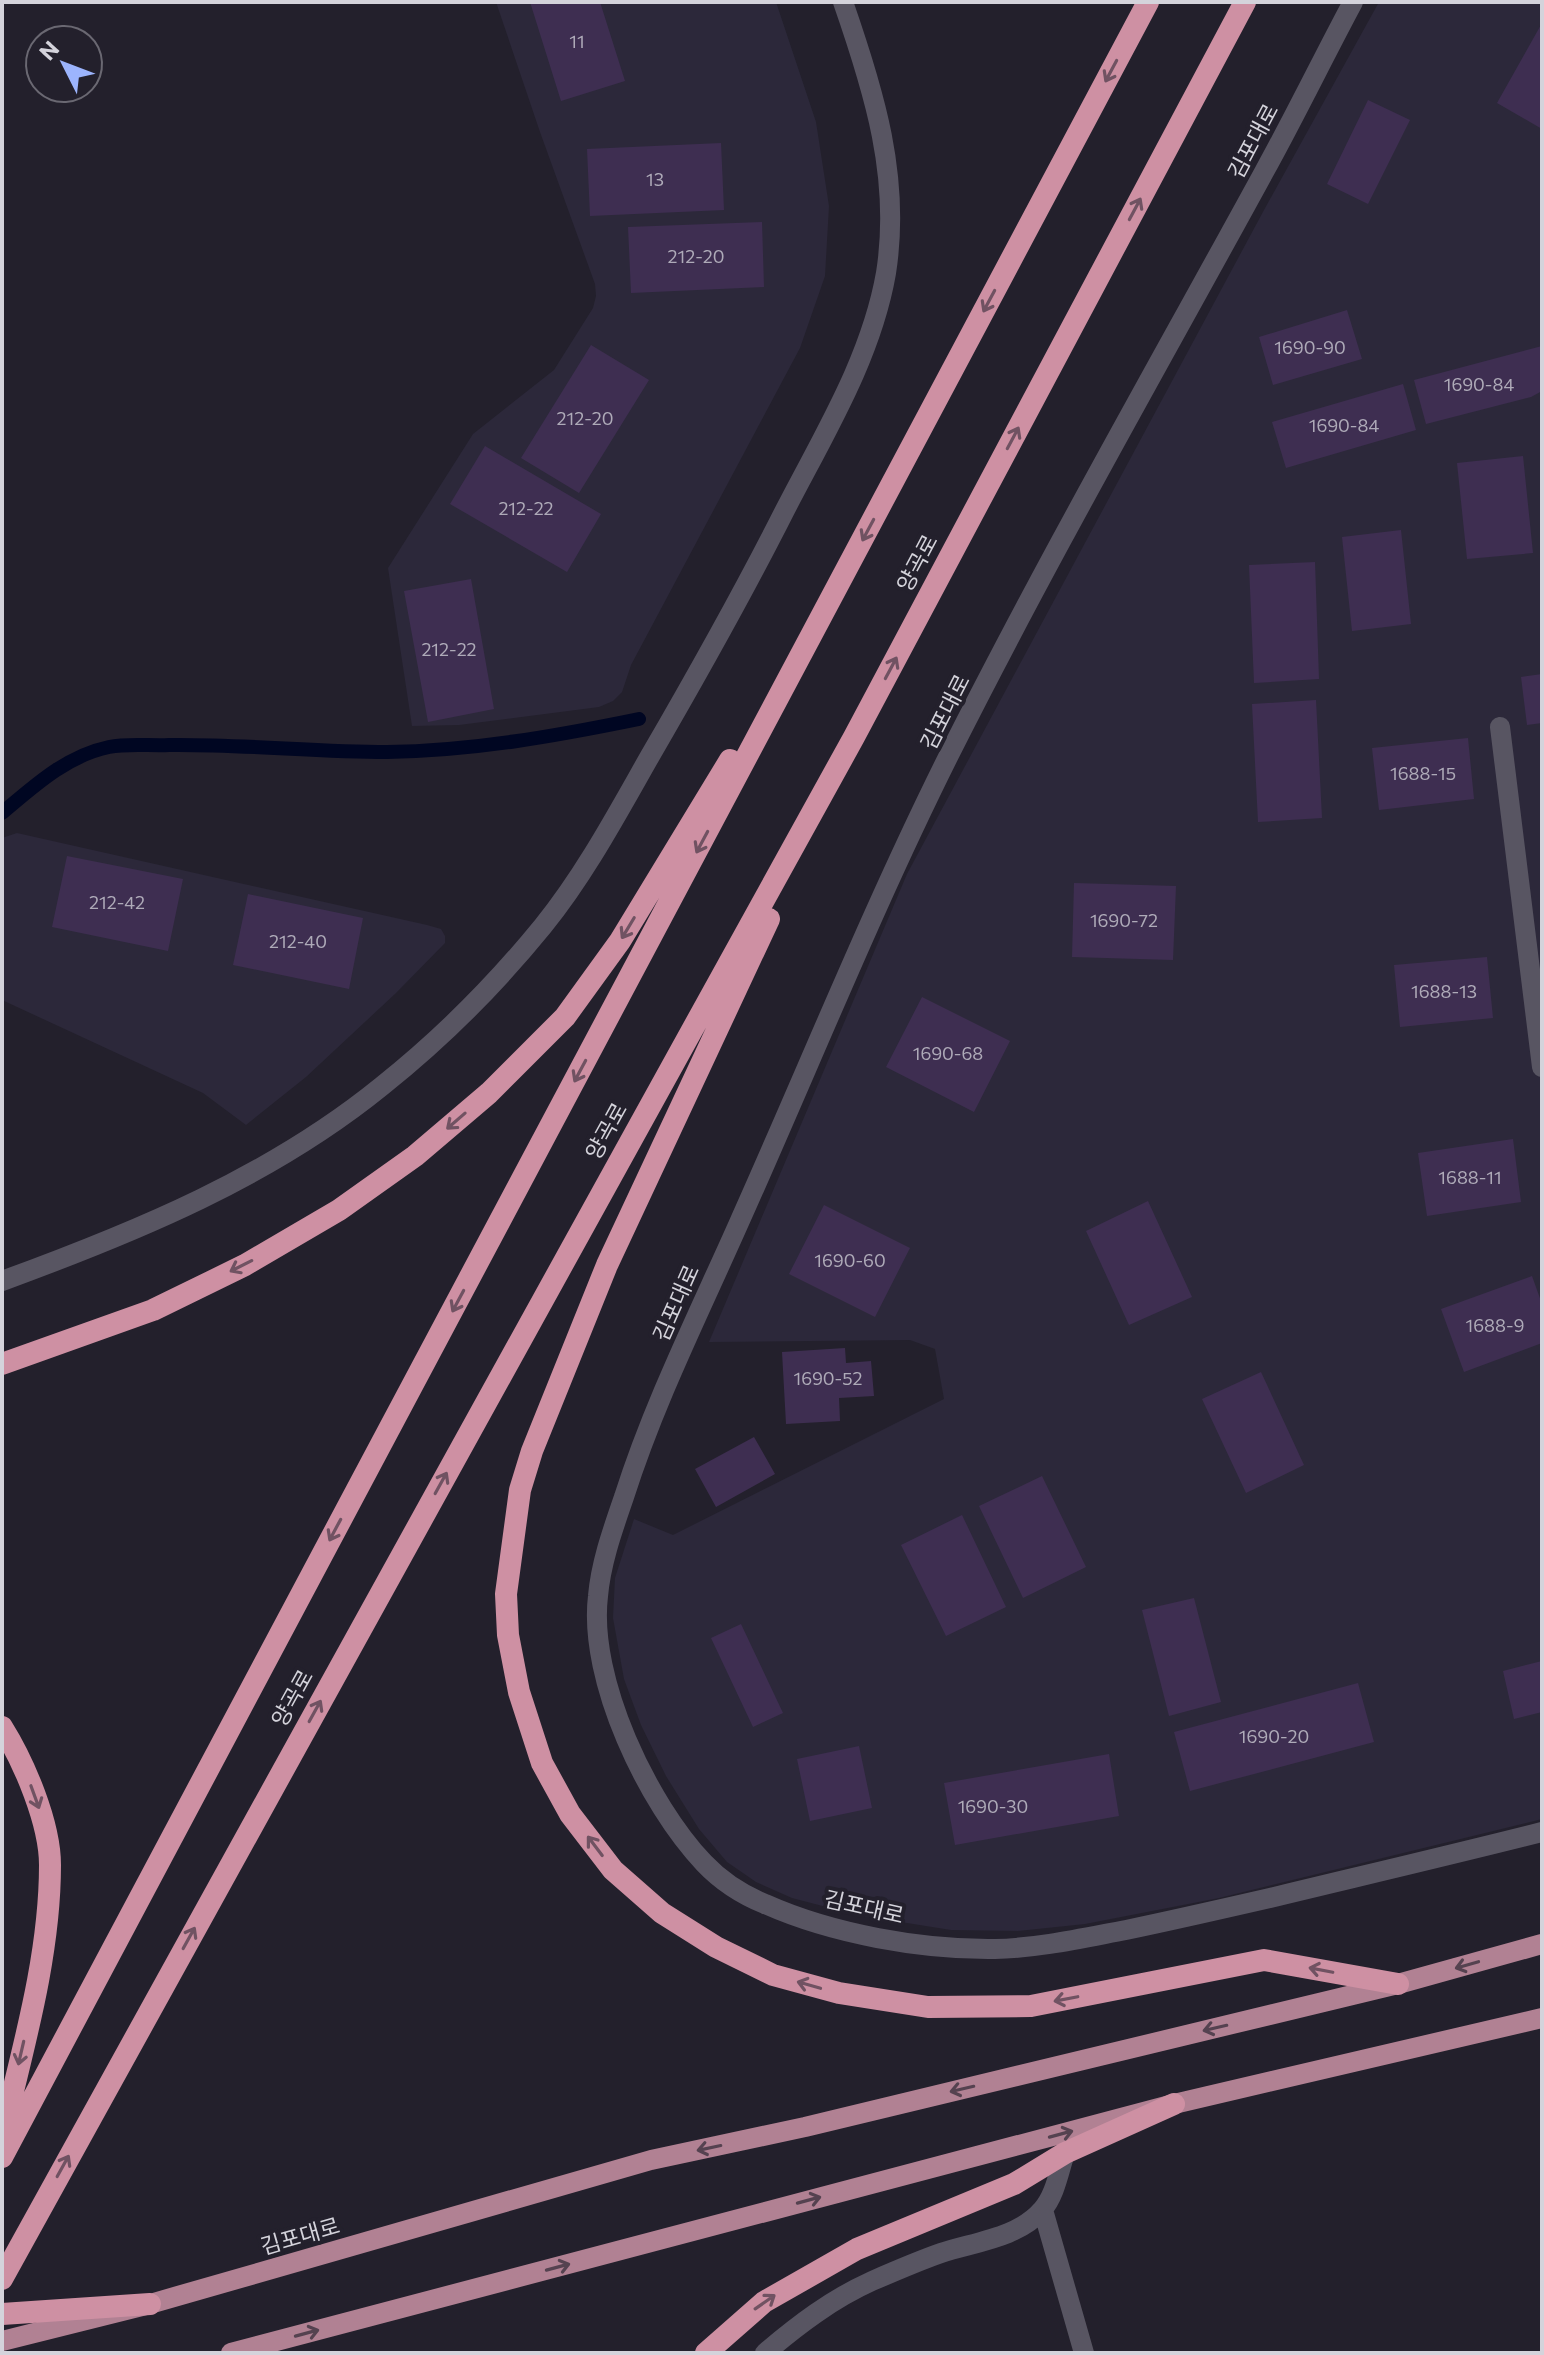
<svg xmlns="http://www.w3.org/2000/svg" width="1544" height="2355" font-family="Commissioner,'Noto Sans KR',sans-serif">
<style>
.built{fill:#2c283a}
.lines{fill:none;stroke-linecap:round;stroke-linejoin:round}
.stream{stroke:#000622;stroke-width:14}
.building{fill:#3e2e51}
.service{stroke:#585562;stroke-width:20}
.primary{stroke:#b18193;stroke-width:20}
.trunk{stroke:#ce90a3;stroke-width:22}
.oneway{stroke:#705262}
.oneway2{stroke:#554250}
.labels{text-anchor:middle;stroke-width:8;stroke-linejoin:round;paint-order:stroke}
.number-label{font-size:18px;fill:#aeaab8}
.street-label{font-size:22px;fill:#d4d3db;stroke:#23202c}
</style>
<rect width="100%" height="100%" fill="#23202c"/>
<!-- built -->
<path class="built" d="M496,2H776L816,122L829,206L825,276L800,348L631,665L622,692L613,701L599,707L459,725L412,726L388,568L473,434L554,370L593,308L596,296L595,284L540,132Z
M1379,2H1542V1819L1219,1898L1085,1924L1018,1931L951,1930L857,1915L792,1898L756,1882L727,1862L699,1829L666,1776L641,1725L624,1679L613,1618L615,1578L634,1519L673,1535L944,1399L935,1349L910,1340L709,1342L907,874L1264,210Z
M17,833L427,925L441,929L445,936V943L396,993L306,1077L246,1125L203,1093L2,1000V838Z"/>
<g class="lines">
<!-- stream -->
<path class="stream" d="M2,813C34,786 66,756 109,747C128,743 150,746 169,745C242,744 315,752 387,752C472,751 556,736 639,719"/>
</g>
<!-- building -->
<path class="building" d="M530,2H600L625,81L561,101Z
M1542,23V129L1497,103Z
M1368,100L1410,120L1368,204L1327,184Z
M721,143L724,210L590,216L587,149Z
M762,222L764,287L631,293L628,227Z
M1347,310L1362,359L1273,385L1259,337Z
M591,345L649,380L579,493L521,458Z
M1542,346V391L1531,397L1426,424L1414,380Z
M1403,384L1416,430L1286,468L1272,422Z
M485,446L601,514L567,572L450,504Z
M1523,456L1533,553L1467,559L1457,463Z
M1401,530L1411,624L1352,631L1342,537Z
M1315,562L1319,679L1254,683L1249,565Z
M471,579L494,709L428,722L404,591Z
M1542,674V723L1527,725L1521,677Z
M1316,700L1322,818L1258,822L1252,704Z
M1468,738L1474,799L1379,810L1372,748Z
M67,856L183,879L168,951L52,927Z
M1074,883L1176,886L1173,960L1072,957Z
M248,894L363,918L349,989L233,965Z
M1487,957L1493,1018L1400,1027L1394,965Z
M922,997L1010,1041L974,1112L886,1067Z
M1513,1139L1521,1202L1427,1216L1418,1153Z
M1148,1201L1192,1297L1129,1325L1086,1231Z
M824,1205L910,1248L875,1317L789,1274Z
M1532,1276L1542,1304V1343L1464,1372L1441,1309Z
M845,1348L846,1363L871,1361L874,1396L839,1398L840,1421L786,1424L782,1352Z
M1261,1372L1304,1465L1246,1493L1202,1399Z
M754,1437L775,1474L716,1507L695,1469Z
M1042,1476L1086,1567L1023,1598L979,1506Z
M962,1515L1006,1607L946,1636L901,1545Z
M1194,1598L1221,1702L1169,1716L1142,1610Z
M741,1624L783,1713L753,1727L711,1638Z
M1542,1661V1712L1514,1719L1503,1671Z
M1358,1683L1374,1742L1190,1791L1174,1732Z
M859,1746L872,1808L810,1821L797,1759Z
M1109,1754L1119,1816L955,1845L944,1783Z"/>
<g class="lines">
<!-- service -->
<path class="service" d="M1353,2C1323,58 1295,116 1264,172C1158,366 1048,558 949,755C872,909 808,1069 738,1225C698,1315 654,1403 624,1497C613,1529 601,1562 598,1596C588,1680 648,1804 704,1863C721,1881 743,1895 765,1904C832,1934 922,1950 995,1949C1039,1948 1083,1938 1126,1930C1174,1920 1222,1909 1270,1898C1361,1876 1451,1855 1542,1832
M1500,727L1542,1067
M2,1281C136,1232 270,1177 382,1086C441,1039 495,985 543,926C585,874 617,814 650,756C697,675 742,595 784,512C823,436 871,359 886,273C901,178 874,91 843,2
M1043,2210L1084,2353
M765,2353C798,2325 832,2299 872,2281C895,2271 918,2261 941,2253C974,2242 1018,2238 1042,2210C1055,2196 1059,2171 1065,2153"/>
<!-- primary -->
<path class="primary" d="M2,2341L150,2304L651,2160L805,2127L1398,1984L1542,1944
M231,2353L1174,2104L1542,2018"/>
<!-- trunk -->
<path class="trunk" d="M769,919L607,1265L532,1451L520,1490L506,1594L508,1635L519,1692L542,1763L570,1814L613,1870L662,1913L716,1947L773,1975L839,1993L928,2007L1031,2006L1264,1960L1398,1984
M2,1364L153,1310L245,1265L339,1210L415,1156L489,1093L565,1017L620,941L730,760
M2,1727C24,1762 50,1823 50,1865C50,1956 23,2048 2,2136
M2,2157L1148,2
M2,2279L854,737L1245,2
M2,2314L150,2304
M706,2353L764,2302L857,2249L1014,2184L1065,2153L1174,2104"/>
</g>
<!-- one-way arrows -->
<defs><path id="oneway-shaft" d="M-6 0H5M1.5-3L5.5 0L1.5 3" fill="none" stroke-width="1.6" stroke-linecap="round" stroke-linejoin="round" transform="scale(2)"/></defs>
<g class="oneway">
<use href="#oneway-shaft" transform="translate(1111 71) rotate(118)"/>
<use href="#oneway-shaft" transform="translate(1135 209) rotate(-62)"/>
<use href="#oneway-shaft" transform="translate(989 301) rotate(118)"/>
<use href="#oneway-shaft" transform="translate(1013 438) rotate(-62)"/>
<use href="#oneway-shaft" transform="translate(868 530) rotate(118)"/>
<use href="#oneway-shaft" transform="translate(891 668) rotate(-62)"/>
<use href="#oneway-shaft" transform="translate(702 842) rotate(118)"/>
<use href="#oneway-shaft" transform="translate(628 928) rotate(121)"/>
<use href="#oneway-shaft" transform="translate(580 1071) rotate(118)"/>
<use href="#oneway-shaft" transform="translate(456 1121) rotate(139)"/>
<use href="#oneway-shaft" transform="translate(241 1266) rotate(153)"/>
<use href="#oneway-shaft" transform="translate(458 1301) rotate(118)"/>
<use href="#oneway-shaft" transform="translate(441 1483) rotate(-61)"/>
<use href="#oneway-shaft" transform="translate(335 1530) rotate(118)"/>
<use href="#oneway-shaft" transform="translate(315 1711) rotate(-61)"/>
<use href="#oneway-shaft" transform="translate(35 1797) rotate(70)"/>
<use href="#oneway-shaft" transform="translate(595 1846) rotate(-127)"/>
<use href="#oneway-shaft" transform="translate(189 1938) rotate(-61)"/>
<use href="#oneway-shaft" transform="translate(1321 1970) rotate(-169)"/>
<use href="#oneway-shaft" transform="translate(809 1985) rotate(-164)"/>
<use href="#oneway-shaft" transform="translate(1066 1999) rotate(169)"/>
<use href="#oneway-shaft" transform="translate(21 2053) rotate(103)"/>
<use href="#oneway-shaft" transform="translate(63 2166) rotate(-61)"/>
<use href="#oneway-shaft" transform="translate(765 2302) rotate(-35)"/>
</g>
<g class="oneway2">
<use href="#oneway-shaft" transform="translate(1467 1965) rotate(164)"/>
<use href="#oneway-shaft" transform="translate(1215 2028) rotate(167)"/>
<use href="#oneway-shaft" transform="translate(962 2089) rotate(167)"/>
<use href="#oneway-shaft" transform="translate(1061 2134) rotate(-15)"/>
<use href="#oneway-shaft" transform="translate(709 2148) rotate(168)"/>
<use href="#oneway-shaft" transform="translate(809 2200) rotate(-15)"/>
<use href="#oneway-shaft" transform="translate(558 2267) rotate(-15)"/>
<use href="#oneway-shaft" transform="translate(307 2333) rotate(-15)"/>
</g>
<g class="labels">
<!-- number labels -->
<g class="number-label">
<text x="577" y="48">11</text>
<text x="655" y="186">13</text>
<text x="696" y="263">212-20</text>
<text x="1310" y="354">1690-90</text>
<text x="1479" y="391">1690-84</text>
<text x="585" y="425">212-20</text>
<text x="1344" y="432">1690-84</text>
<text x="526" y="515">212-22</text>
<text x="449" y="656">212-22</text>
<text x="1423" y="780">1688-15</text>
<text x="117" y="909">212-42</text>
<text x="1124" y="927">1690-72</text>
<text x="298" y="948">212-40</text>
<text x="1444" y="998">1688-13</text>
<text x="948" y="1060">1690-68</text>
<text x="1470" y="1184">1688-11</text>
<text x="850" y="1267">1690-60</text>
<text x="1495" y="1332">1688-9</text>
<text x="828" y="1385">1690-52</text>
<text x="1274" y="1743">1690-20</text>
<text x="993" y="1813">1690-30</text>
</g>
<!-- street labels -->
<g class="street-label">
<text transform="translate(1253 141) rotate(-62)" y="8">김포대로</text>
<text transform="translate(917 563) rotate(-62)" y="8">양곡로</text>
<text transform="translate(945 712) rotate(-63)" y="8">김포대로</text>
<text transform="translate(606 1131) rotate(-61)" y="8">양곡로</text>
<text transform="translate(676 1303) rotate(-66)" y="8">김포대로</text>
<text transform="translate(292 1698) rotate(-61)" y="8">양곡로</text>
<text transform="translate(864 1907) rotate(13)" y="8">김포대로</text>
<text transform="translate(300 2236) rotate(-16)" y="8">김포대로</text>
</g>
</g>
<!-- border -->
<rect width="1544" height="2355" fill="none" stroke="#d4d3db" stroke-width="8"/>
<!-- north arrow -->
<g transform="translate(64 64) rotate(312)"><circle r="38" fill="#23202c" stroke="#6a6872" stroke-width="2"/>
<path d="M0-6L14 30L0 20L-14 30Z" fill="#9cb4fd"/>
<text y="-12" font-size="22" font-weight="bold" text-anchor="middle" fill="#d4d3db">N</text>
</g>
</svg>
